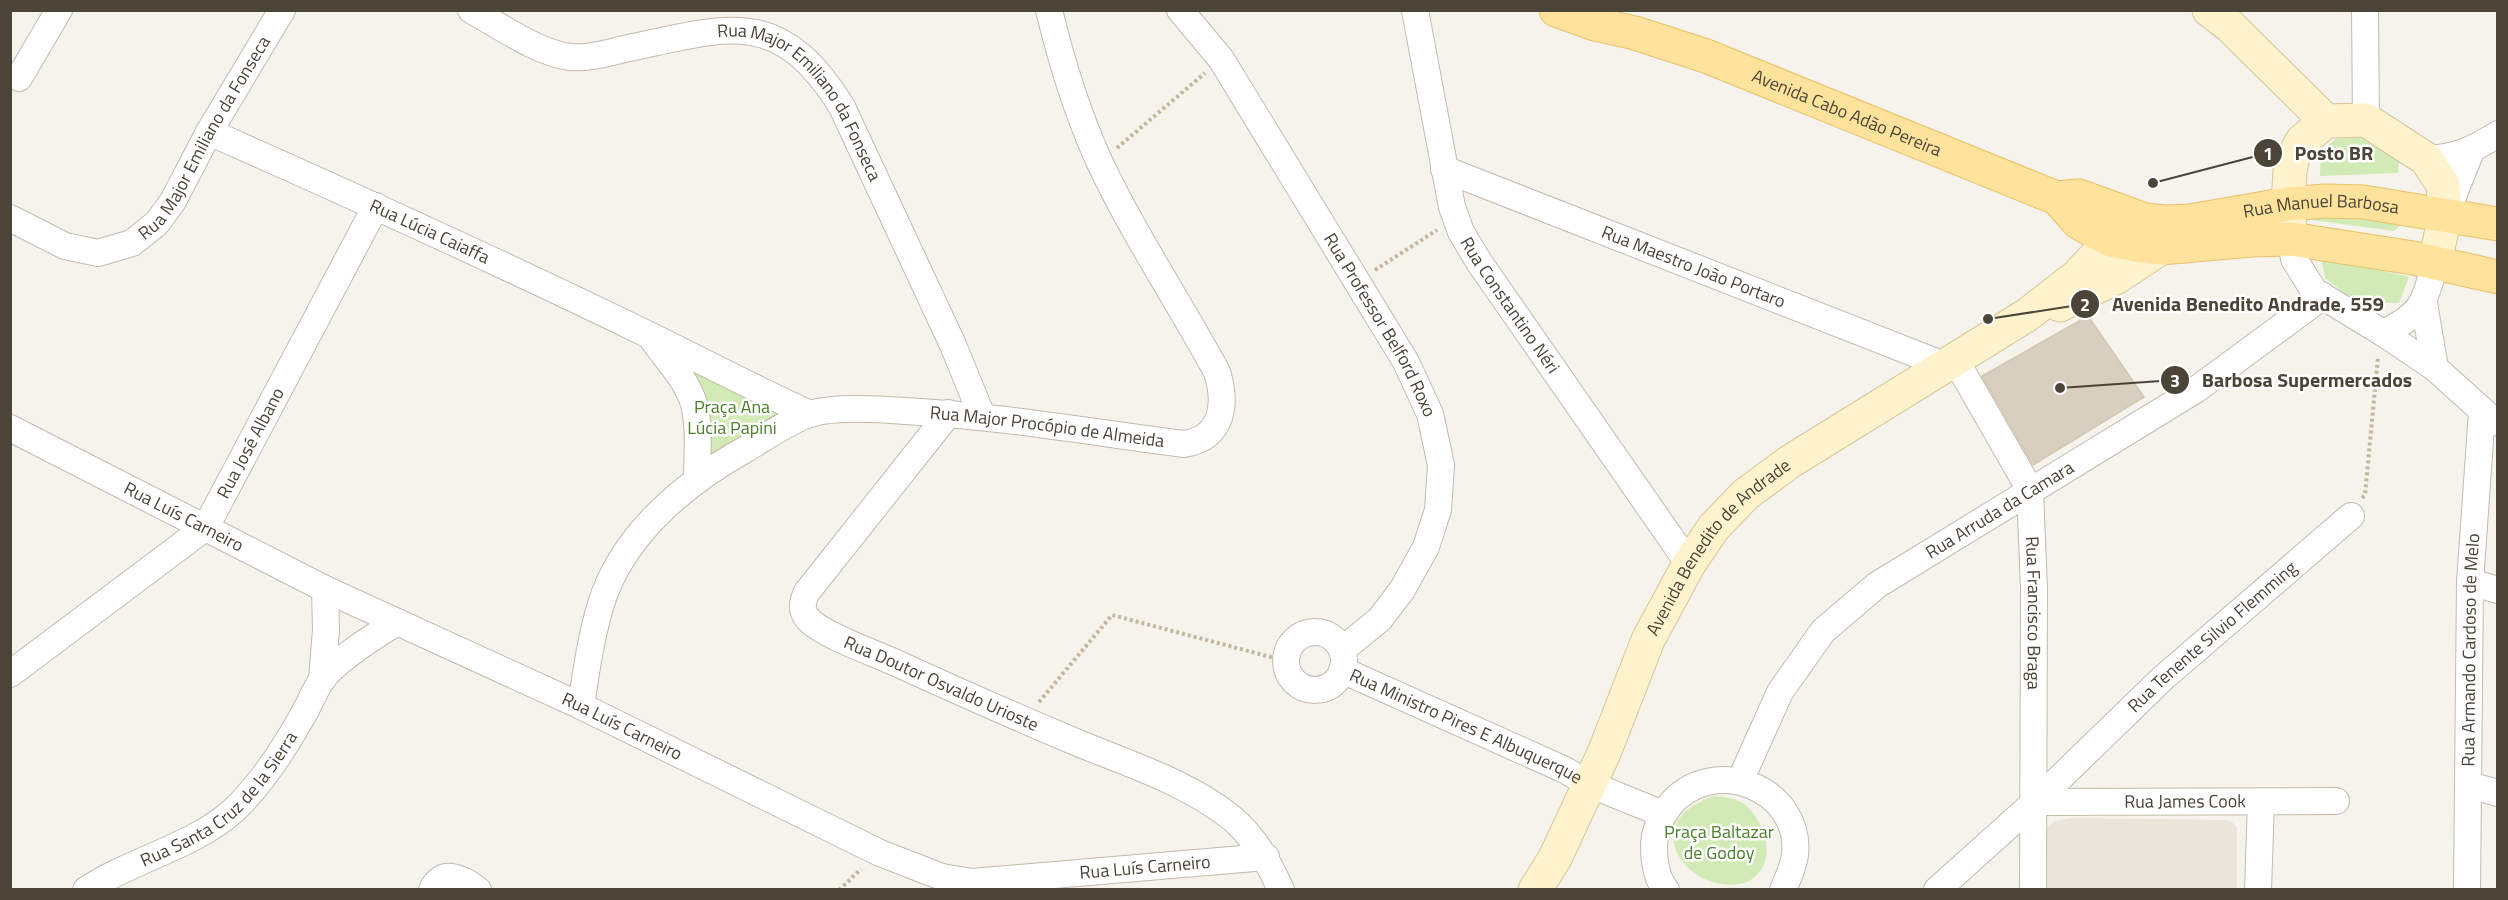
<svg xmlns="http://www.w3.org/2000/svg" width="2508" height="900" font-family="'Titillium Web',sans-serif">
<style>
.residential{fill:#eae5da}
.green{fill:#d2eab5}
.building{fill:#d8cfc1;stroke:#d3c7b4;stroke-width:1.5}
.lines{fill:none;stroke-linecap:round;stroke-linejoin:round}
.street-casing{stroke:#c2bbae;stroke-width:28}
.secondary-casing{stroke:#d6c79b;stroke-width:35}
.primary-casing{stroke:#e6c16a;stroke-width:35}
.path{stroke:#c4b79f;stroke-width:4;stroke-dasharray:3 3;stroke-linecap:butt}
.street{stroke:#fff;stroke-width:26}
.secondary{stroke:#fff3cd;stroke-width:33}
.primary{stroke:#ffe39c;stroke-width:33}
.labels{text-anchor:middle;stroke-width:5;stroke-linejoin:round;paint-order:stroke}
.street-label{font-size:18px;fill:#4b4439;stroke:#fff}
.park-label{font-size:18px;fill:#4a7f2a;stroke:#fff}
.leader{fill:none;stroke:#4b4439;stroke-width:2}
.callout-dot{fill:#4b4439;stroke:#fff;stroke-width:2}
.mark-label{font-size:18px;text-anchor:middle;font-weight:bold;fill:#fff}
.callout-label{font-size:20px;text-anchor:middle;font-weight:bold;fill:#4b4439;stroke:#fff;stroke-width:5;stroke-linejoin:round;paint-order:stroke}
</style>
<rect width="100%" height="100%" fill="#f6f3ec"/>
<!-- residential -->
<path class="residential" d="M2073,818L2226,820L2232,822L2237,828V889H2044V839L2047,827L2055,821Z"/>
<!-- green -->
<path class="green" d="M2361,132L2399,158L2398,173L2320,176L2321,151L2338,137Z
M2309,210L2405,221L2394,231L2312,220Z
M2321,257L2409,277L2399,303H2357L2325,278Z
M674,359L789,415L707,460Z
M1714,796C1725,797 1735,798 1744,804C1761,817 1773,847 1763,866C1759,874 1754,878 1747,882C1692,900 1631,824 1714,796Z"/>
<!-- building -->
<path class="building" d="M2088,316L2144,397L2033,465L1982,376Z"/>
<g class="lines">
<defs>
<g id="street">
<path id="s1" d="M471,10C500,26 538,53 570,57C589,59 610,52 629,48C729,27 779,6 842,107L953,345L982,416"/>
<path id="s2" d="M1180,10L1221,59L1406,362L1430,414L1441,465L1438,510L1426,547L1402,590L1380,619L1342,650"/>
<path id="s3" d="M1415,10L1452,207L1461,232L1479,262L1689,564"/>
<path d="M2365,10L2366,120"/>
<path d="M19,78L59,10"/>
<path id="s4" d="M209,132C356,197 503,264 647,334C702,361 755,389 810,414"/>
<path d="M2426,159C2457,157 2471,151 2498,134"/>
<path id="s5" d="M1444,169L1944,365"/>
<path d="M2446,214L2471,151"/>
<path id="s6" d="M10,218L65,246L98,253L132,243L157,223L173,201L209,132L282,10"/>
<path d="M2291,239L2294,259L2314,291L2383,333L2435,368L2495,422"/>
<path d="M2424,303L2435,368"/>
<path d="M2383,333C2423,314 2424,303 2435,263"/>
<path d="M653,340C667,360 687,380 694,404C700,429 697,455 697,480"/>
<path id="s7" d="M1955,359L2030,490L2034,589L2033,890"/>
<path id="s8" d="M949,413L807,592C802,602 800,611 809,620C823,635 874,653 894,662C955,690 1016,717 1078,743C1129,764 1189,783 1233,819C1255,838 1269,863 1281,890"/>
<path id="s9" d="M10,428L325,589L581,706L880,853L942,877L972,882L1266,857"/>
<path d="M2470,582L2498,590"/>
<circle cx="1315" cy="661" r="29"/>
<path id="s10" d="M1342,670L1565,770L1589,784L1663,814"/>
<path id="s11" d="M10,674L206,527L376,206"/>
<path d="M322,679L326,630L325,589"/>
<path id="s12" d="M581,706C586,672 591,637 601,604C622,535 685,483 746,449C766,437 788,421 810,414C834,406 879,409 905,411C998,416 1091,432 1184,444C1223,438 1227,404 1217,372C1179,302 1134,235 1100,163C1077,113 1062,64 1049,10"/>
<path id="s13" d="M1740,781L1780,692L1823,631L1877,585L2197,389L2323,296"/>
<path d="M2469,785L2498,793"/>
<path id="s14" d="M2035,802L2336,801"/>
<path id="s15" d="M86,890C131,860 195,846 234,810C261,784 284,749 302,717C309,705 314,692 321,681C334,661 376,635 397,622"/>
<path d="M432,890C442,867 464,879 478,890"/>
<path d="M1666,890C1656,878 1654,861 1654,846C1654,831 1661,817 1670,805C1712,754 1802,787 1795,855C1793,868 1788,878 1783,890"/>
<path id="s16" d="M1937,890L2035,802L2163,678L2351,516"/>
<path d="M2258,890L2261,802"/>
<path id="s17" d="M2467,890L2470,582L2482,412"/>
</g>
<g id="secondary">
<path d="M2209,10L2230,26L2326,121"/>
<path d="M2291,239L2288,204L2290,171L2293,157L2302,141L2326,121L2366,120L2426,159L2443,185L2445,215L2435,263"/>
<path d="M2060,305L2117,277L2161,248"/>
<path id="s18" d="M1535,890L1555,858L1604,753L1648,640L1689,564L1714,527L1746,494L1791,461L2027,315L2077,276L2111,240"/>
</g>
<g id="primary">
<path id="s19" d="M1556,10L1595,24L1635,33L1706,56L2044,193L2057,198L2078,222L2095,232L2111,240L2136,245L2161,248L2251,240L2291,239L2413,258L2498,277"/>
<path id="s20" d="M2057,198L2079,196L2145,220L2166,222L2190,221L2288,204L2325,201L2363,202L2498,224"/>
</g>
</defs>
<!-- street casing -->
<use href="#street" class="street-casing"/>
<!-- secondary casing -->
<use href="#secondary" class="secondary-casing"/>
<!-- primary casing -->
<use href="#primary" class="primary-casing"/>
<!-- path -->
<path class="path" d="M1117,148L1205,73
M1375,270L1437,230
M2362,498L2365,495L2378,357
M1039,702L1112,615L1286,661
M839,890L861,869"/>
<!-- street -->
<use href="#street" class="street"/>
<!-- secondary -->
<use href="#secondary" class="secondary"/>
<!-- primary -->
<use href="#primary" class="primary"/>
</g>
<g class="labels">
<!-- street labels -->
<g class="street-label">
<text dy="6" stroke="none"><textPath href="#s1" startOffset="378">Rua Major Emiliano da Fonseca</textPath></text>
<text dy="6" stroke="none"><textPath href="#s19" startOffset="309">Avenida Cabo Adão Pereira</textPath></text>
<text dy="6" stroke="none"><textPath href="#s6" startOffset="260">Rua Major Emiliano da Fonseca</textPath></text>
<text dy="6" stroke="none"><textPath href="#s20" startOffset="270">Rua Manuel Barbosa</textPath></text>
<text dy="6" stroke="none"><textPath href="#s4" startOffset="242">Rua Lúcia Caiaffa</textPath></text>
<text dy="6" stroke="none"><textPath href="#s5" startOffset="268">Rua Maestro João Portaro</textPath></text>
<text dy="6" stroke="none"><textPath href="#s3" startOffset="315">Rua Constantino Néri</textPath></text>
<text dy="6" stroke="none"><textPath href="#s2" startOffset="374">Rua Professor Belford Roxo</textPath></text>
<text dy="6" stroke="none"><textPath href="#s12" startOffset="633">Rua Major Procópio de Almeida</textPath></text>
<text dy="6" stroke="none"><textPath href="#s11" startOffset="340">Rua José Albano</textPath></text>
<text dy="6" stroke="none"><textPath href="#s13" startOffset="387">Rua Arruda da Camara</textPath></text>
<text dy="6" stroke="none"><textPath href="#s9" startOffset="195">Rua Luís Carneiro</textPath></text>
<text dy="6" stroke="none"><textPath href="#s18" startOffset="393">Avenida Benedito de Andrade</textPath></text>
<text dy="6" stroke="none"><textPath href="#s7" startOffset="274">Rua Francisco Braga</textPath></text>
<text dy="6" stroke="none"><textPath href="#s16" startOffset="374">Rua Tenente Silvio Flemming</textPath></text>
<text dy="6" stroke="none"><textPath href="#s17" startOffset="240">Rua Armando Cardoso de Melo</textPath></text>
<text dy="6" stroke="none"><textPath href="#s8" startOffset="406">Rua Doutor Osvaldo Urioste</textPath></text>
<text dy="6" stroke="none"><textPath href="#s9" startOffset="681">Rua Luís Carneiro</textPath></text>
<text dy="6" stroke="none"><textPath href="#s10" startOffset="136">Rua Ministro Pires E Albuquerque</textPath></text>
<text dy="6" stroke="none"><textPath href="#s15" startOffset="164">Rua Santa Cruz de la Sierra</textPath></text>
<text dy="6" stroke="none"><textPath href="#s14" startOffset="150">Rua James Cook</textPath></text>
<text dy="6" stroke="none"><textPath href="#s9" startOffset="1239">Rua Luís Carneiro</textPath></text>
</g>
<!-- park labels -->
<g class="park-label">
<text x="732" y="413">Praça Ana<tspan x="732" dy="21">Lúcia Papini</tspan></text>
<text x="1719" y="838">Praça Baltazar<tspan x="1719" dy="21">de Godoy</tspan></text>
</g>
</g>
<!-- callouts -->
<path class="leader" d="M2153 183L2268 153M1988 319L2085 304M2060 388L2175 380"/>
<g class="callout-dot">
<circle cx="2153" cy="183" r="6"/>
<circle cx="1988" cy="319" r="6"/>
<circle cx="2060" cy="388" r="6"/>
<circle cx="2268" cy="153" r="15"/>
<circle cx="2085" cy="304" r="15"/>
<circle cx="2175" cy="380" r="15"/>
</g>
<g class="mark-label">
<text x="2268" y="160">1</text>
<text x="2085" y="311">2</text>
<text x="2175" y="387">3</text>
</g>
<g class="callout-label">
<text x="2334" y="160">Posto BR</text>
<text x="2248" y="311">Avenida Benedito Andrade, 559</text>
<text x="2307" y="387">Barbosa Supermercados</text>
</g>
<!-- border -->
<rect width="2508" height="900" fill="none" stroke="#4b4439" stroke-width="24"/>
</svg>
